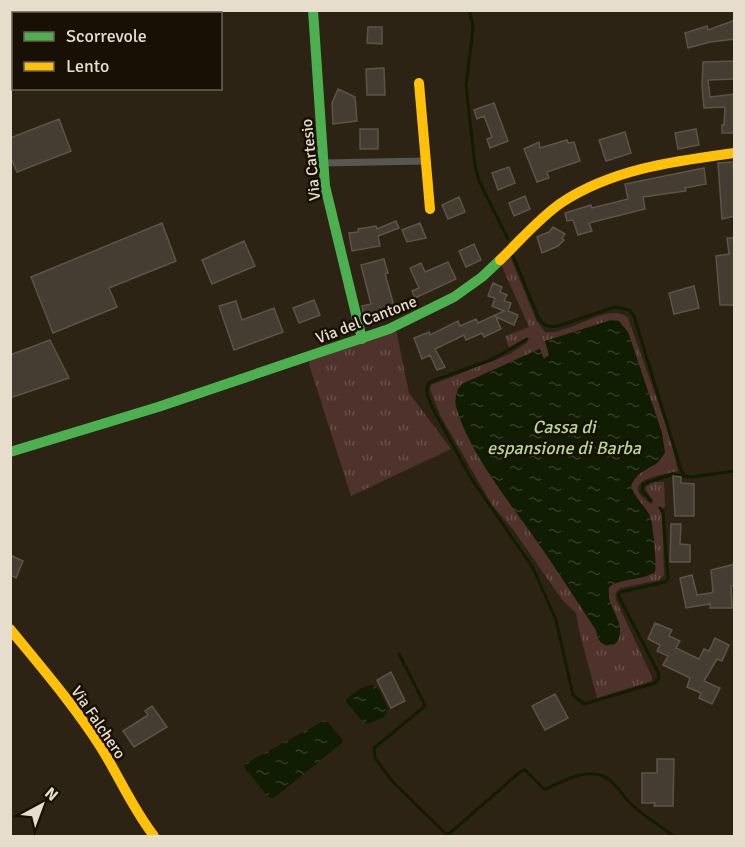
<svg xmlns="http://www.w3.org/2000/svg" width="745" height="847" font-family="Signika,sans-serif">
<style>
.grass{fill:url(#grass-tufts);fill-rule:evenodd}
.water{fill:url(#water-ripples)}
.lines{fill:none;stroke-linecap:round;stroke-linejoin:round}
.stream{stroke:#101d02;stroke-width:3}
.building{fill:#463d32;stroke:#5d5348;stroke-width:1.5}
.street{stroke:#585650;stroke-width:7}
.fast{stroke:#4caf50;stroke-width:10}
.slow{stroke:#ffc107;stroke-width:10}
.labels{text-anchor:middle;stroke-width:5;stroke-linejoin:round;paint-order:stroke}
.street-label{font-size:16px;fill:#e7ddcd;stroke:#181005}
.water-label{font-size:18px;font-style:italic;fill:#b4d88e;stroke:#181005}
</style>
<defs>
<pattern id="grass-tufts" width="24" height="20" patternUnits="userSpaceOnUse" patternTransform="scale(1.5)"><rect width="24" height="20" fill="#4f322c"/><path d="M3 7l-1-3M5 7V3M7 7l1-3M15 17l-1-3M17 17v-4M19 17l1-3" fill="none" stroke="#684f49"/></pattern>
<pattern id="water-ripples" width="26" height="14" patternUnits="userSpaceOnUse" patternTransform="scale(1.5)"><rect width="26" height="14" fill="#101d02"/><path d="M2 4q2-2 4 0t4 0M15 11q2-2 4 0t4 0" fill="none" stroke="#333d26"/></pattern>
</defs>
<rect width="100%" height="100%" fill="#2c2314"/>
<!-- grass -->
<path class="grass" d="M510,256L536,320L545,332C568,336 610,300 628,318L670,436L678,471C663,475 615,480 651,504L653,501L645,488L652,482H664L665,506L660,511L662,514L664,575L659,580L620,588L615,594L616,600L652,677V681L597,698L579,630L576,613L563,601L512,528L492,505L440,415L430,389L431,385L510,354L528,342L526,338L509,348L505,336L529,327L500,262ZM628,332L662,433L658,463L637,474L631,486C635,498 642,504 649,514C661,535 638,562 628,580L615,583L609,587V601L618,622L599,641L596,630L557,570L503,494L457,389L462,384L539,349L543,359L549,355L545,341Z
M396,330L409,393L451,449L351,496L309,364L310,361Z"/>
<!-- water -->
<path class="water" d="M611,320L619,321L628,332L662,433L665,452C658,469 637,468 631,486C635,498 643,504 649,514C653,522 657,563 655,572C642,581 623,577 609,587C605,604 622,617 620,634C619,646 606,650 599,640C597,637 597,633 596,630C574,597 553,564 530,531C504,495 470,452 457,410C454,400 455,392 462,384L540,349L544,359L549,355L545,341Z
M373,685L380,691L388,709L384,717L368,724L363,722L346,702V699L361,688Z
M323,721L328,722L343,740L342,743L274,798L268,797L244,767L245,764Z"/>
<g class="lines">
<!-- stream -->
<path class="stream" d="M469,10L473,25L472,37L466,85L475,166L479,181L508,239
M513,256L539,319C545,327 549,327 558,326L615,307L629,310L634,316L681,470L685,476L692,477L734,471
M527,339L493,359L430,382L427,386V394L432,407L471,478L533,568L556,620L573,695L584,704L655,683L659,678L658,672L618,595L621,592L665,582L668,579L663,512L660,508
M651,501L642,491L643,484L673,474L684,476
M399,654L424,703V707L374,748L375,758L392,781L445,833L449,834L520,772L525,770L544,789H546C566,779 596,763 614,784C621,791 625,799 632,805C645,817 660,825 673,836"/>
</g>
<!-- building -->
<path class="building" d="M735,20V39L710,42L688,48L685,33L707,26L708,30Z
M368,27H382V44L367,43Z
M735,61V79L708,80L710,97L735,94V133H722V125H724L725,107L704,108L702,86L703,62Z
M384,68L385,95H367L366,69Z
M338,89L355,97L357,121L333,124L332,103Z
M494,103L508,141L490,148L487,139L492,137L484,116L477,119L474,110Z
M59,119L71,151L17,172L10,156V138Z
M360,129H378V149H360Z
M696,129L699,145L678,149L675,133Z
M625,132L631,153L606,161L599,140Z
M567,140L568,143L574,142L580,161L547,172L549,178L537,182L524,149L539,142L540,148Z
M733,162L735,216L722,219L718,163Z
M509,167L515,183L498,190L492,173Z
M704,168L706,184L685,188L686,191L643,197L645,209L589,223L592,231L578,235L573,220L567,221L565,213L591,205L592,208L628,199L625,184Z
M525,196L530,209L514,216L509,203Z
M459,197L465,212L448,219L442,205Z
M396,221L399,228L378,236L380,246L352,251L349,233L358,232V229L376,226L377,229Z
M162,223L176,261L109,288L117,307L53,333L31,277Z
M420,223L426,238L407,242L402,230Z
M553,227L565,234L562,238L564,240L558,246L542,253L537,237L549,232Z
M727,238H735V305H720L716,256L729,254Z
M244,241L255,266L212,284L202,260Z
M474,244L481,260L466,267L459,251Z
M384,259L388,273L385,274L394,306L379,310L380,313L364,317L362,306L371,304L361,265Z
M448,262L456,279L415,298L412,291L419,288L410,268L421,263L425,272Z
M493,283L502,287L500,292L507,295L504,301L511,303L508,311L518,315L514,325L496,317L501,329L484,337L482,333L466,340L464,335L435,349L445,367L437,370L430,355L422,359L414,338L429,332L430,335L458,321L460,326L476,319L478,323L504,311L492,306L495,298L488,296Z
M694,286L699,308L674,314L669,293Z
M314,300L320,315L299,323L293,308Z
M236,301L242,320L274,308L283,332L234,350L219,306Z
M50,340L69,378L10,398V355Z
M673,476L681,477V483L694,484V516H675Z
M671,524H681L680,544L690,545V562H670Z
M10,555L23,561L16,578L10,575Z
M735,564V586H731L732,608H710V604L686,608L680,578L692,575L697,595L710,593L713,592L711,570Z
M655,623L672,630L669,636L680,641L676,648L699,659L704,649L709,651L715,638L729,645L722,661L717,659L704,681L720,688L712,704L699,698L701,693L687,687L690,678L663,665L668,656L657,651L660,645L648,639Z
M391,672L405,701L391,708L377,680Z
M555,694L568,718L545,730L532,706Z
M152,706L167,727L134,747L123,731L148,715L145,711Z
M657,759H674L673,806H654L655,803H642V773H657Z"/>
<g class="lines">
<!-- street -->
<path class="street" d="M323,163L425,161"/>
<!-- fast -->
<path class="fast" d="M313,10L325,186L362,339
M10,452L158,407L389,329L454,297L482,277L500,260"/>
<!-- slow -->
<path class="slow" d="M419,83L430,209
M500,260C520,241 538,219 561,203C612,169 675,161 734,153
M10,629C41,667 73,704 100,746C119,776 132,808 154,836"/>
</g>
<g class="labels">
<!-- street labels -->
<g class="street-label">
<text transform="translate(310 160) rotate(-96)" y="6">Via Cartesio</text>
<text transform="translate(366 319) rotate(-21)" y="6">Via del Cantone</text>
<text transform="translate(99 722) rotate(56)" y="6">Via Falchero</text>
</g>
<!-- water labels -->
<g class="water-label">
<text x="564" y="433">Cassa di<tspan x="564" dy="21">espansione di Barba</tspan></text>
</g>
</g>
<!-- border -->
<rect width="745" height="847" fill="none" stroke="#e7ddcd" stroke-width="24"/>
<!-- legend -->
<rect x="12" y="12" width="210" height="78" fill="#181005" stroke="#6b6255" stroke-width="1.5"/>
<rect x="24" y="32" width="30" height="9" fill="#4caf50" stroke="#6b6255" stroke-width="1.5"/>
<text x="66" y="42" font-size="18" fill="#e7ddcd">Scorrevole</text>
<rect x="24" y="62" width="30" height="9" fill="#ffc107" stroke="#6b6255" stroke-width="1.5"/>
<text x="66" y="72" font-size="18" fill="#e7ddcd">Lento</text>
<!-- north arrow -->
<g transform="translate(42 805) rotate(41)" stroke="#181005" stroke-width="4.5" paint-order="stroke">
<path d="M0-4.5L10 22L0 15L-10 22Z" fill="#e7ddcd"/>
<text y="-9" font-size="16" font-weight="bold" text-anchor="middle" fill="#e7ddcd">N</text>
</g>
</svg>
